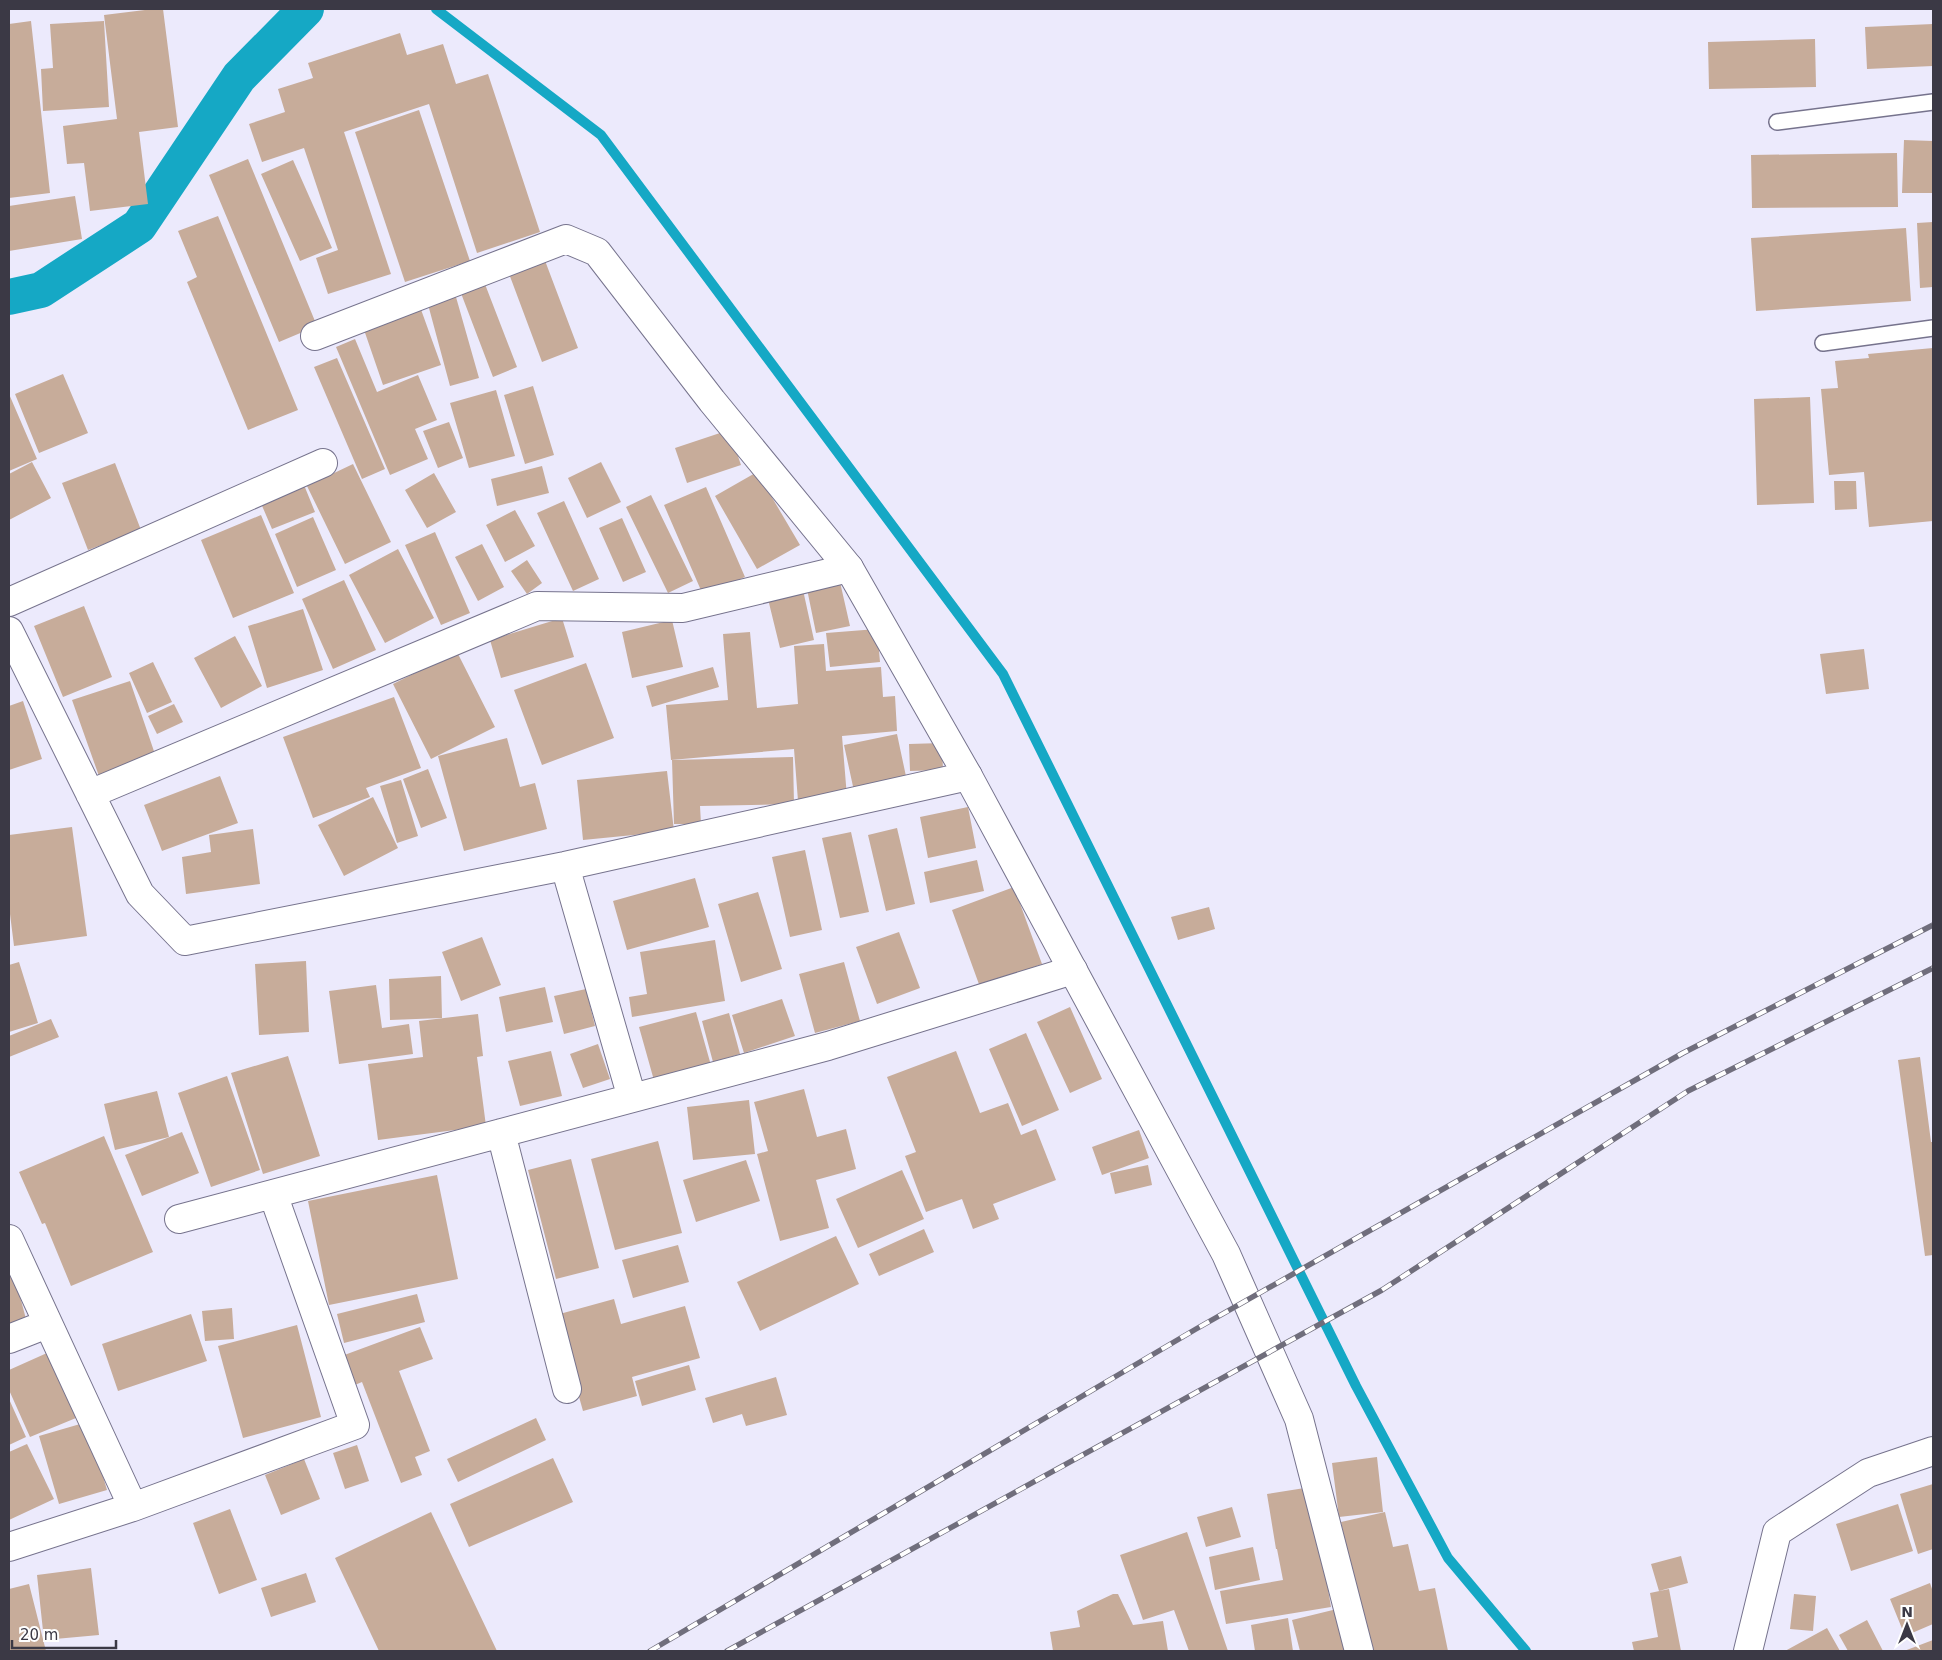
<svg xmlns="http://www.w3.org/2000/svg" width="1942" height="1660" font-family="'DejaVu Sans',sans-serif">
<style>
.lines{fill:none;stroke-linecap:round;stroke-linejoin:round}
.stream{stroke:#15a8c5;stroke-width:10}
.canal{stroke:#15a8c5;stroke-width:36}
.building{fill:#c7ac9a}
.service-casing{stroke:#76738d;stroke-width:18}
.minor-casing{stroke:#76738d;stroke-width:30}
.tertiary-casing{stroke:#76738d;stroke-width:30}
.service{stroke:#fff;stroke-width:15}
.minor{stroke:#fff;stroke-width:28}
.tertiary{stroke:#fff;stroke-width:28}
.rail-casing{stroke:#706e7c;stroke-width:5.5}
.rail{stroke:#fff;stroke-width:4;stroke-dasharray:11;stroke-linecap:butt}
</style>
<rect width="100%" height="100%" fill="#eceafc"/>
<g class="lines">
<!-- stream -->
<path class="stream" d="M436,9L601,135L1003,674L1356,1386L1448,1558L1526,1651"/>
<!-- canal -->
<path class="canal" d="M9,297L41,290L139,226L239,77L306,9"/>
</g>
<!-- building -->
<path class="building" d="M153,9H163L178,127L139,132L148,204L90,211L84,163L67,164L63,126L117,119L104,15Z
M31,21L50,193L9,198V24Z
M104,21L109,107L43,111L41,69L53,68L50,24Z
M1933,24V66L1867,69L1865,27Z
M400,33L407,55L443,44L456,84L488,74L540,232L477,253L429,104L344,132L391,274L328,294L316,258L338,250L304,148L262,162L249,124L285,112L278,89L313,78L308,63Z
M1815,39L1816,87L1709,89L1708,42Z
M419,110L470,261L405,282L355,132Z
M1904,140L1933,141V193H1902Z
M1897,153L1898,207L1752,208L1751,155Z
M248,159L317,326L279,342L209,175Z
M293,160L332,248L300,261L261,174Z
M75,196L82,239L9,251V206Z
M218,216L298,410L248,430L187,282L197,277L178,231Z
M1933,222V287L1920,288L1917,223Z
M1906,228L1911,301L1756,311L1751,238Z
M544,258L578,348L542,362L508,271Z
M483,279L517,367L493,377L459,288Z
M454,290L479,378L450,386L426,297Z
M419,304L441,365L383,385L362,324Z
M355,339L377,392L418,375L437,420L415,429L428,459L390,475L336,347Z
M1933,348V521L1869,527L1864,472L1829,475L1821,389L1838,388L1835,361L1869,358L1868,354Z
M337,358L385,469L362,479L314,367Z
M63,374L88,433L39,453L15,394Z
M533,386L554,455L525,464L504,395Z
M496,390L515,456L469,468L450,403Z
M9,394L37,459L9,471Z
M1810,397L1814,503L1757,505L1754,399Z
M449,422L463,458L438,468L423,431Z
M729,430L741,465L687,483L675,448Z
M32,462L51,498L9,520V474Z
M601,462L621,502L587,518L568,478Z
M115,463L141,530L88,550L62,483Z
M353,464L391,542L345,564L307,486Z
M542,466L549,493L497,506L491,479Z
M757,472L800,545L757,569L715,496Z
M434,473L456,512L427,528L405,490Z
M1834,481H1856L1857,509L1835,510Z
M304,485L315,512L272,529L260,501Z
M706,487L745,577L703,595L664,505Z
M651,495L693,581L668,593L626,507Z
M564,501L599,579L573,591L537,513Z
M515,510L535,546L505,562L486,525Z
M261,515L294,593L233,618L201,540Z
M313,517L336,570L297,587L275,534Z
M622,518L646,572L623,582L599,528Z
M435,532L470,613L441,625L405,545Z
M482,544L504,587L478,601L455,557Z
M398,549L434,618L385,643L349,575Z
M527,560L542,583L527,594L511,571Z
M344,580L376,650L333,669L302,599Z
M840,582L850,626L816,633L807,589Z
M803,590L814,640L780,648L768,599Z
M84,606L112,677L63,697L34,626Z
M303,609L323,670L267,688L248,626Z
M562,618L574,657L501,678L490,640Z
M672,620L683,667L632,678L622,632Z
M877,629L880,662L830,667L826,633Z
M750,632L757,708L798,704L794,646L824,644L826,671L881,667L883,697L895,696L897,731L842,736L847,797L798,801L794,749L671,760L666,705L728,700L723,634Z
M235,636L262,686L221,708L194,658Z
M1864,649L1869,689L1826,694L1820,654Z
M457,652L495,727L431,759L393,684Z
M153,662L172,702L147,713L129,673Z
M586,663L614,738L542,765L514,690Z
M713,667L719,687L652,707L646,686Z
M130,681L157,760L100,779L72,700Z
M394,697L421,768L366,788L370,797L313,818L283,737Z
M23,701L42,759L9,770V706Z
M174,704L183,722L157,734L148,716Z
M897,734L907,781L854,791L844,745Z
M507,738L520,787L535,783L547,829L464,851L438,756Z
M942,743L943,770L910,771L909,744Z
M793,757L794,804L700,806L701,824H674L672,760Z
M428,769L447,818L421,828L403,779Z
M667,771L674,831L583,840L577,780Z
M220,776L238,823L162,851L144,805Z
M401,780L418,836L397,843L380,786Z
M373,797L398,848L344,876L318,825Z
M968,807L976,848L928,858L920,817Z
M72,827L87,936L14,946L9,906V835Z
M897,828L915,904L886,911L868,835Z
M253,829L260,884L186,894L182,857L211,852L209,835Z
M851,832L869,912L840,918L822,838Z
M805,850L822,930L790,937L772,857Z
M977,860L984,891L930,903L924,872Z
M695,878L709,927L627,950L613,901Z
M1014,887L1042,964L980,987L952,910Z
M758,892L782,969L741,982L718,904Z
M1209,907L1215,929L1178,940L1171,917Z
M899,932L920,988L877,1004L856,947Z
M482,937L501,985L461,1001L442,952Z
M715,940L725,1001L632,1017L629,997L647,994L640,952Z
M306,961L309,1032L259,1035L255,964Z
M19,962L38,1023L9,1032V965Z
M844,962L860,1021L815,1033L799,974Z
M441,976L442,1018L390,1020L389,979Z
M376,985L382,1028L409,1024L413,1054L339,1064L329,991Z
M545,987L553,1022L506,1032L499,997Z
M586,989L595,1026L564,1034L554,996Z
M782,999L795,1036L744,1053L732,1015Z
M1070,1007L1102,1079L1070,1093L1037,1022Z
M696,1012L712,1069L655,1084L639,1027Z
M729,1013L740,1054L713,1062L702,1021Z
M478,1014L483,1056L477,1057L486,1126L378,1140L368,1064L423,1057L419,1021Z
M51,1019L59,1037L9,1057V1036Z
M1026,1033L1059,1110L1022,1126L989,1049Z
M598,1044L610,1079L583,1088L570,1054Z
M551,1051L562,1096L520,1106L508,1061Z
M956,1051L980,1113L1008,1103L1021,1135L1036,1129L1056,1180L993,1204L999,1219L973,1229L962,1199L926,1212L905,1156L916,1152L887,1077Z
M288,1056L320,1156L263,1174L231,1073Z
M1920,1057L1931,1142H1933V1255L1925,1256L1898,1060Z
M227,1076L260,1170L211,1187L178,1093Z
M804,1089L817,1137L846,1129L856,1169L816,1180L829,1228L780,1241L757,1154L768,1151L754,1102Z
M157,1091L169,1137L115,1150L104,1104Z
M749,1100L755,1154L693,1160L687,1107Z
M1139,1130L1149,1158L1102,1175L1092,1147Z
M182,1132L199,1173L142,1196L125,1155Z
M104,1136L153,1252L71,1286L45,1223L42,1224L19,1172Z
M658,1141L682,1233L615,1250L591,1159Z
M571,1159L599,1268L556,1279L528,1170Z
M746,1160L760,1201L696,1222L683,1180Z
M1148,1165L1152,1185L1115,1194L1110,1173Z
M902,1170L924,1219L858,1248L836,1199Z
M437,1175L458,1279L329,1305L308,1201Z
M924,1229L934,1252L879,1276L869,1254Z
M836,1236L859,1284L760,1331L737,1282Z
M678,1245L689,1282L633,1298L622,1260Z
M9,1255L26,1319L9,1324Z
M417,1294L425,1322L344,1343L337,1314Z
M614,1299L621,1324L685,1306L700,1358L632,1377L637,1396L583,1411L556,1315Z
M232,1308L234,1339L205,1341L202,1311Z
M191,1314L207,1361L118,1391L102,1344Z
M297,1325L321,1417L243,1438L218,1346Z
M420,1327L433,1359L399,1371L430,1451L415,1457L422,1475L401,1483L362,1382L350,1387L339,1357Z
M47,1353L76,1418L30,1437L9,1390V1370Z
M689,1365L696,1390L642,1406L635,1381Z
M776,1377L787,1415L746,1426L742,1414L713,1423L705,1398Z
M9,1399L26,1437L9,1445Z
M536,1418L546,1440L458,1482L447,1459Z
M87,1422L107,1490L59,1504L39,1436Z
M27,1444L54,1499L9,1520V1452Z
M357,1445L369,1481L345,1489L333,1453Z
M1377,1457L1383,1512L1339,1517L1332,1463Z
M553,1458L573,1502L469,1547L450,1504Z
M304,1459L320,1499L281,1515L265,1475Z
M1933,1484V1549L1918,1554L1900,1494Z
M1311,1487L1331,1607L1226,1624L1220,1591L1283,1580L1277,1549H1276L1267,1494Z
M1898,1504L1913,1551L1851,1571L1836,1524Z
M1232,1507L1241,1537L1206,1547L1197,1517Z
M230,1509L257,1580L219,1594L193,1523Z
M431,1512L497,1651H379L335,1558Z
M1385,1512L1393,1547L1408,1544L1419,1591L1435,1588L1448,1651H1369L1341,1522Z
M1187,1532L1228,1651H1189L1174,1610L1143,1620L1120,1555Z
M1253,1547L1260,1580L1215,1590L1209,1557Z
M1681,1556L1688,1583L1659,1591L1651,1564Z
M91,1568L99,1635L44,1640L37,1575Z
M306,1573L316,1602L271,1617L261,1588Z
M1930,1583L1933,1592V1624L1905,1636L1890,1599Z
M29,1584L46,1651H9V1589Z
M1669,1589L1681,1651H1634L1632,1642L1658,1637L1650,1593Z
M1113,1594H1118L1133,1625L1163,1621L1168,1651H1053L1050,1632L1080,1627L1077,1611Z
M1794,1594L1816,1596L1813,1631L1790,1629Z
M1337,1609L1347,1651H1300L1292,1620Z
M1288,1618L1293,1651H1255L1251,1625Z
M1867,1620L1883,1651H1848L1839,1635Z
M1827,1628L1840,1651H1785Z
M1933,1640V1651H1904Z"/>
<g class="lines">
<defs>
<path id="service" d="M1777,122L1933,102
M1823,343L1933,328"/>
<path id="minor" d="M9,602L323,463
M9,631L140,894L185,941L565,866L968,776
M90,794L537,606L683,608L849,568
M565,866L632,1098
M501,1133L567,1389
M179,1219L828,1046L1073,970
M9,1239L133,1507L9,1547
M9,1339L47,1324
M133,1507L355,1425L273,1194"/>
<path id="tertiary" d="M315,336L566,239L597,252L712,401L849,568L968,776L1226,1254L1299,1419L1359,1651
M1748,1651L1777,1532L1868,1473L1933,1451"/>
</defs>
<!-- service casing -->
<use href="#service" class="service-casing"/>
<!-- minor casing -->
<use href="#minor" class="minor-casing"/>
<!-- tertiary casing -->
<use href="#tertiary" class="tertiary-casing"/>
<!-- service -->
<use href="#service" class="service"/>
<!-- minor -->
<use href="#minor" class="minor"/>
<!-- tertiary -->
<use href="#tertiary" class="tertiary"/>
<defs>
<path id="rail" d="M650,1651L1196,1329L1683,1053L1933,925
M727,1651L1382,1290L1688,1091L1933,968"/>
</defs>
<!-- rail casing -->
<use href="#rail" class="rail-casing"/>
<!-- rail -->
<use href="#rail" class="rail"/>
</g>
<!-- border -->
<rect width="1942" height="1660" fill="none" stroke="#3b3945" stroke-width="20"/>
<!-- north arrow -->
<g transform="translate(1907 1625)" stroke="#ffffff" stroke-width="4" paint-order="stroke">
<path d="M0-4L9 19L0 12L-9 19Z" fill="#3b3945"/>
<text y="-8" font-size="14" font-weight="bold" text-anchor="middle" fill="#3b3945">N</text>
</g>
<!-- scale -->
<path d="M12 1640v8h104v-8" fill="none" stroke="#3b3945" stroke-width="2.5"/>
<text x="20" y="1640" font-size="15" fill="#3b3945" stroke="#ffffff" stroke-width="4" paint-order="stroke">20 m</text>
</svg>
